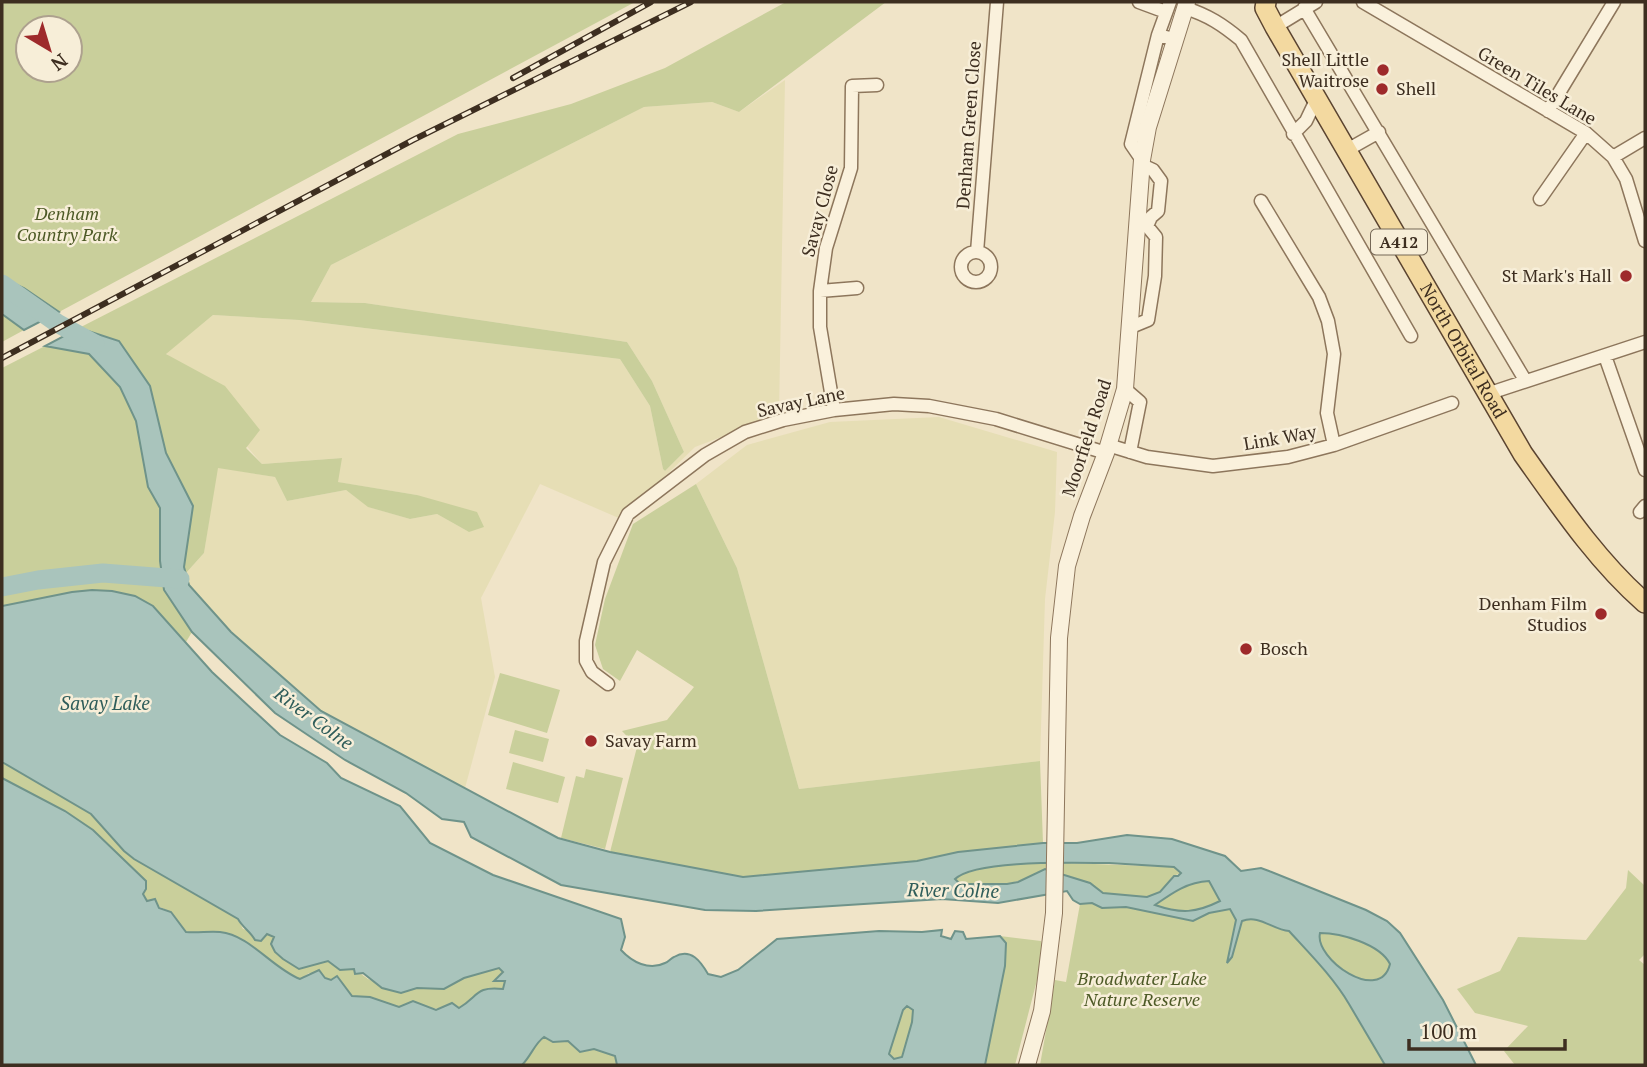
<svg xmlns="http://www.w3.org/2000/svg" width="1647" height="1067" font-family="'PT Serif',serif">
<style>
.farmland{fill:#e6deb5}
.green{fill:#c9cf9b;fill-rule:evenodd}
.water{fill:#a9c4bc;stroke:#6f938a;stroke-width:2;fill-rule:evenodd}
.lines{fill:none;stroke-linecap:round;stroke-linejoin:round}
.river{stroke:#a9c4bc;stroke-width:19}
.minor-casing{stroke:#8d765c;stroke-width:15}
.tertiary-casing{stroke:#8d765c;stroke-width:18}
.primary-casing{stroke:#5b4430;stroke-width:22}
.minor{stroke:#faf1dc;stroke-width:12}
.tertiary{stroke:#faf1dc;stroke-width:16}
.primary{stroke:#f3d9a0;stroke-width:19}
.rail-casing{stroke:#3d2e20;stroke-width:6}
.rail{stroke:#f7eed8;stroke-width:3.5;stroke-dasharray:10;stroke-linecap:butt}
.poi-dot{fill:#9e2a2b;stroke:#f7eed8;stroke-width:2.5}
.labels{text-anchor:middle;stroke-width:5;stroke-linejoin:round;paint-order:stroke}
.shield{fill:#f7eed8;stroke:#756857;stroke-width:2}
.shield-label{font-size:16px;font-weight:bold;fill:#3d2e20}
.poi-label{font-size:18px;fill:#3d2e20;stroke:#f7eed8;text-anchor:end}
.street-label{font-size:18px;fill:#3d2e20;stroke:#f7eed8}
.park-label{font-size:18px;font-style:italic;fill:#4d5a26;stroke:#f7eed8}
.water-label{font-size:19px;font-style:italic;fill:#2f5d5a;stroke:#f7eed8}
</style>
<rect width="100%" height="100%" fill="#f0e4c8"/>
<!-- farmland -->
<path class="farmland" d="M785,80L779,415L695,447L621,519L540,484L481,598L495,677L465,788L321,711L231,632L189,585L186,573L204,553L217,467L275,477L287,501L346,490L369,507L410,519L437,514L469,532L417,495L337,482L341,458L262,464L166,353L213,315L299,320L620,359L650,406L663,469L665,471L684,452L652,381L627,342L365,303L311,302L331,265L644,107L712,102L739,112Z
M939,417L1057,452L1055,512L1045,599L1040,761L799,789L737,568L696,484L747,445L830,422Z"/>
<!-- green -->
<path class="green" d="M2,2H635L59,312L54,308L19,327L24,330L2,342ZM28,28H70V70H28Z
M786,2H886L739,112L712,102L644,107L331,265L311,302L365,303L627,342L652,381L684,452L665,471L663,469L650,406L620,359L299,320L213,315L166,354L225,386L260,430L246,448L262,464L342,458L338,482L417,495L477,512L484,527L469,532L437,514L410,519L368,507L346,490L287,501L275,477L218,468L204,553L186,573L184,567L193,506L166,453L150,386L119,341L79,328L458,134L571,104L665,68Z
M45,346L89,354L120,387L136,421L148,487L160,508V561L164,590L192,632L186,642L153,606L37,600L2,606V368Z
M696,484L737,568L799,789L1040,761L1043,843L958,852L917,861L743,877L610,852L637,747L622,731L667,720L694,687L637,650L620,681L603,669L595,645L605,599L633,524Z
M500,673L560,690L547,733L488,715Z
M515,730L549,739L543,762L509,753Z
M2,762L91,814L124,851L134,859L238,919L243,929L267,934L320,963L328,961L340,970L354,969L368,979L401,993L417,988L444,989L464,978L499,968L503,972L495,980L506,981L503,989C480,986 476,998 459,1008L452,1004C433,1011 431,1010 413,1002L400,1007L370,997L352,996L337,977L331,980L309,973L300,979L289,974L220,932H186L171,912L147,901L143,894L145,881L93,830L65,811L2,778Z
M513,762L565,777L558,803L506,789Z
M586,769L623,778L605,849L561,838L576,776L584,778Z
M1068,863L1174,867L1181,873L1173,876L1160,892L1147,897L1103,893L1090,883L1037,872C1015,887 986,887 960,884L955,878C975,860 1040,864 1068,863Z
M1628,870L1645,886V954L1639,960L1645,965V1065H1515L1504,1051L1528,1026L1475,1013L1457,989L1500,971L1518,937L1586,940L1626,888Z
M1208,881L1221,901C1194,914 1183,912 1154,906C1171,894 1187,882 1208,881Z
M1092,903L1102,908L1126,907L1192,921L1209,913L1231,909L1236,920L1227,962L1232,957L1242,921C1259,914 1272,930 1289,931C1310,953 1333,977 1349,1004C1361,1024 1373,1045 1385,1065H1040L1055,980L1066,982L1080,904Z
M1320,933C1341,933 1380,944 1390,964C1380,1005 1314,960 1320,933Z
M1000,936L1041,941L1044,953L1015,1065H985L1005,966L1006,943Z
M907,1006L913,1010L912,1022L902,1057L894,1059L889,1055L903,1010Z
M544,1037L553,1042L568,1041L580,1052L594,1049L616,1057L617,1065H522C531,1056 535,1043 544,1037Z"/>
<!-- water -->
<path class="water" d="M2,278L24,288L59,312L24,330L2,314Z
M79,328L119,341L150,386L166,453L193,506L184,567L189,585L231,632L321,711L558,838L610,852L743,877L917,861L958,852L1043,843H1077L1127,835L1172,839L1225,856L1241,871L1261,868L1269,871L1366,910L1387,921L1400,933L1443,1000L1476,1065H1385C1373,1045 1361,1024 1349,1004C1333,977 1310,954 1289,931C1273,930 1259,914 1242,921L1232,957L1227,963L1236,920L1230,909L1209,913L1193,921L1126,907L1102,908L1092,903L1080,904L1073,900L1067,891L998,903L942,899L756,911L705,910L561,885L471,837L464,822L442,819L406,793L345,760L275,713L192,632L164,590L160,561V508L148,487L136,421L120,387L89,354L45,346ZM1109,863L1174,867L1181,873L1178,876H1174L1160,892L1147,897L1103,893L1090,883L1045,869L1018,882L1007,884H960L955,879C976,859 1078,863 1109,863ZM1209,881L1220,901C1196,913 1181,914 1155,905C1172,893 1187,882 1209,881ZM1320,933C1341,933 1380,944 1390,964C1380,1005 1314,959 1320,933Z
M92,590L112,591L135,596L153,606L212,672L280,735L327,763L341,778L400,806L430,843L493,875L621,919L625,937L621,950C632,962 649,971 665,963C669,962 671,958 674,957C691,947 701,962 708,974L721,977L738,970L777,939L879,931L922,932L942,930L941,936L951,939L955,931L963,932L966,939L1000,936L1006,943L1005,966L985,1065H617L615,1056L594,1049L580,1052L568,1041L553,1042L544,1037C535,1043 531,1056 522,1065H2V778L65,811L93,830L146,881V889L143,894L147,901L155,899L159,908L171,912L186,932C198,933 209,931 220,932C250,935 272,968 300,979L319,970L325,978L331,980L337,976L352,996L370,997L399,1007L413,1001L436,1010L452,1003L459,1008C479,996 475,986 503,989L505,981H494L503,972L499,968L464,978L444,989L417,988L401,993L382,988L363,973L355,974L354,969L340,970L328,961L299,969L283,959L275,952L271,944L274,937L267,934L261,941L255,940C250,931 243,928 238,919L134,859L124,851L91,814L2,762V606L72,592ZM907,1006L913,1010L912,1022L902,1057L894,1059L889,1054L903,1010Z"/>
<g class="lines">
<!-- river -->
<path class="river" d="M2,284L57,323L95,344
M2,587L38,580L103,573L180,579"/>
<defs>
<path id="minor" d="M1139,2L1166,12
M1363,2L1586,133L1613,157L1626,179L1645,241
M1185,8C1208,15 1223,25 1241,40L1411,336
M1304,8L1525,380
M1275,27L1316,2
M1158,35L1170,2
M1548,111L1614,2
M1293,134L1306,121L1317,98
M1347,150L1379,132
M1613,157L1645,138
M1142,160L1131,144L1158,35L1174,39
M1142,165L1153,170L1161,181L1158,211L1151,217L1147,226
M1540,199L1586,133
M1261,201L1319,297L1328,321L1334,354L1327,413L1334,445
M961 267a15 15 0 1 1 30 0a15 15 0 1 1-30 0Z
M977,252L997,2
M820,291L857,288
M1131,327L1148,320L1155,276L1156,237L1147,226H1138
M1605,356L1645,470
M1125,389L1140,402L1130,452
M1487,394L1645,342
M834,410L820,327V291L826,248L851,168L852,86L877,85
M1108,445L1147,457L1213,466L1288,457L1334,445L1452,403
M1640,512L1645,506
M608,684L592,672L586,661V641L604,562L628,514L705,455L745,432L783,420L834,410L894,404L929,406L996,419L1106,453"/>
<path id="tertiary" d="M1027,1065L1042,1011L1054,913L1059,638L1067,566L1082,516L1106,453L1125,389L1142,160L1148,127L1187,2"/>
<g id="primary">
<path id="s1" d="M1266,2L1265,8L1275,27L1523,454C1560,506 1597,561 1645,603"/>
</g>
</defs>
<!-- minor casing -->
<use href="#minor" class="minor-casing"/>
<!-- tertiary casing -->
<use href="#tertiary" class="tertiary-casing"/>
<!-- primary casing -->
<use href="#primary" class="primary-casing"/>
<!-- minor -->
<use href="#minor" class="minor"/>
<!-- tertiary -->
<use href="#tertiary" class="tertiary"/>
<!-- primary -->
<use href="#primary" class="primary"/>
<defs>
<path id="rail" d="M513,78L651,2
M2,358L413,140L691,2"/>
</defs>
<!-- rail casing -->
<use href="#rail" class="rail-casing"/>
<!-- rail -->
<use href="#rail" class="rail"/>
</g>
<!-- markers -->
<g class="poi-dot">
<circle cx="1383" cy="70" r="7"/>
<circle cx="1382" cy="89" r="7"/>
<circle cx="1626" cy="276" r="7"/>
<circle cx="1601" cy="614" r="7"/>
<circle cx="1246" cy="649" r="7"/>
<circle cx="591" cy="741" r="7"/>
</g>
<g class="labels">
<!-- shield labels -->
<rect class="shield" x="1371" y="229.5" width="56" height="25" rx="5"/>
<g class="shield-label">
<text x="1399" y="248">A412</text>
</g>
<!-- poi labels -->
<g class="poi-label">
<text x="1369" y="66">Shell Little<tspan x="1369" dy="21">Waitrose</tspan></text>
<text x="1396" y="95" text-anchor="start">Shell</text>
<text x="1612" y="282">St Mark's Hall</text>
<text x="1587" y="610">Denham Film<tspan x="1587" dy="21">Studios</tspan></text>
<text x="1260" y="655" text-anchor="start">Bosch</text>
<text x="605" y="747" text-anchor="start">Savay Farm</text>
</g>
<!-- street labels -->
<g class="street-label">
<text transform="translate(1537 86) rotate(31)" y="6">Green Tiles Lane</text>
<text transform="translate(969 125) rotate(-86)" y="6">Denham Green Close</text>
<text transform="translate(820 211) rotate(-75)" y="6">Savay Close</text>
<text dy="6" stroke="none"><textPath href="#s1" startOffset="402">North Orbital Road</textPath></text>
<text transform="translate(801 402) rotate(-12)" y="6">Savay Lane</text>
<text transform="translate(1087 438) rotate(-72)" y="6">Moorfield Road</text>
<text transform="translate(1280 438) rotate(-10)" y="6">Link Way</text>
</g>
<!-- park labels -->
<g class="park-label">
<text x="67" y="220">Denham<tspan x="67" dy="21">Country Park</tspan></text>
<text x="1142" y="985">Broadwater Lake<tspan x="1142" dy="21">Nature Reserve</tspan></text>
</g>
<!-- water labels -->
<g class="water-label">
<text x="105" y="710">Savay Lake</text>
<text transform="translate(314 718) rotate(36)" y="7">River Colne</text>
<text transform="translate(953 890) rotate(1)" y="7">River Colne</text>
</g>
</g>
<!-- border -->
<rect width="1647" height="1067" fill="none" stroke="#3d2e20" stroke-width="7"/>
<!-- north arrow -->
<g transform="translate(49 49) rotate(142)"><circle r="33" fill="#f7eed8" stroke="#ada18e" stroke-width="2"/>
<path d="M0-5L12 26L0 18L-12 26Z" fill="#9e2a2b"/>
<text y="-10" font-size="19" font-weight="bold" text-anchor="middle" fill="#3d2e20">N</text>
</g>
<!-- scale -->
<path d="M1409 1039v10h156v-10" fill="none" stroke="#3d2e20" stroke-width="3.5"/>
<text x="1420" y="1039" font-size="21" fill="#3d2e20" stroke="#f7eed8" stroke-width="5" paint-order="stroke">100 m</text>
</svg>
